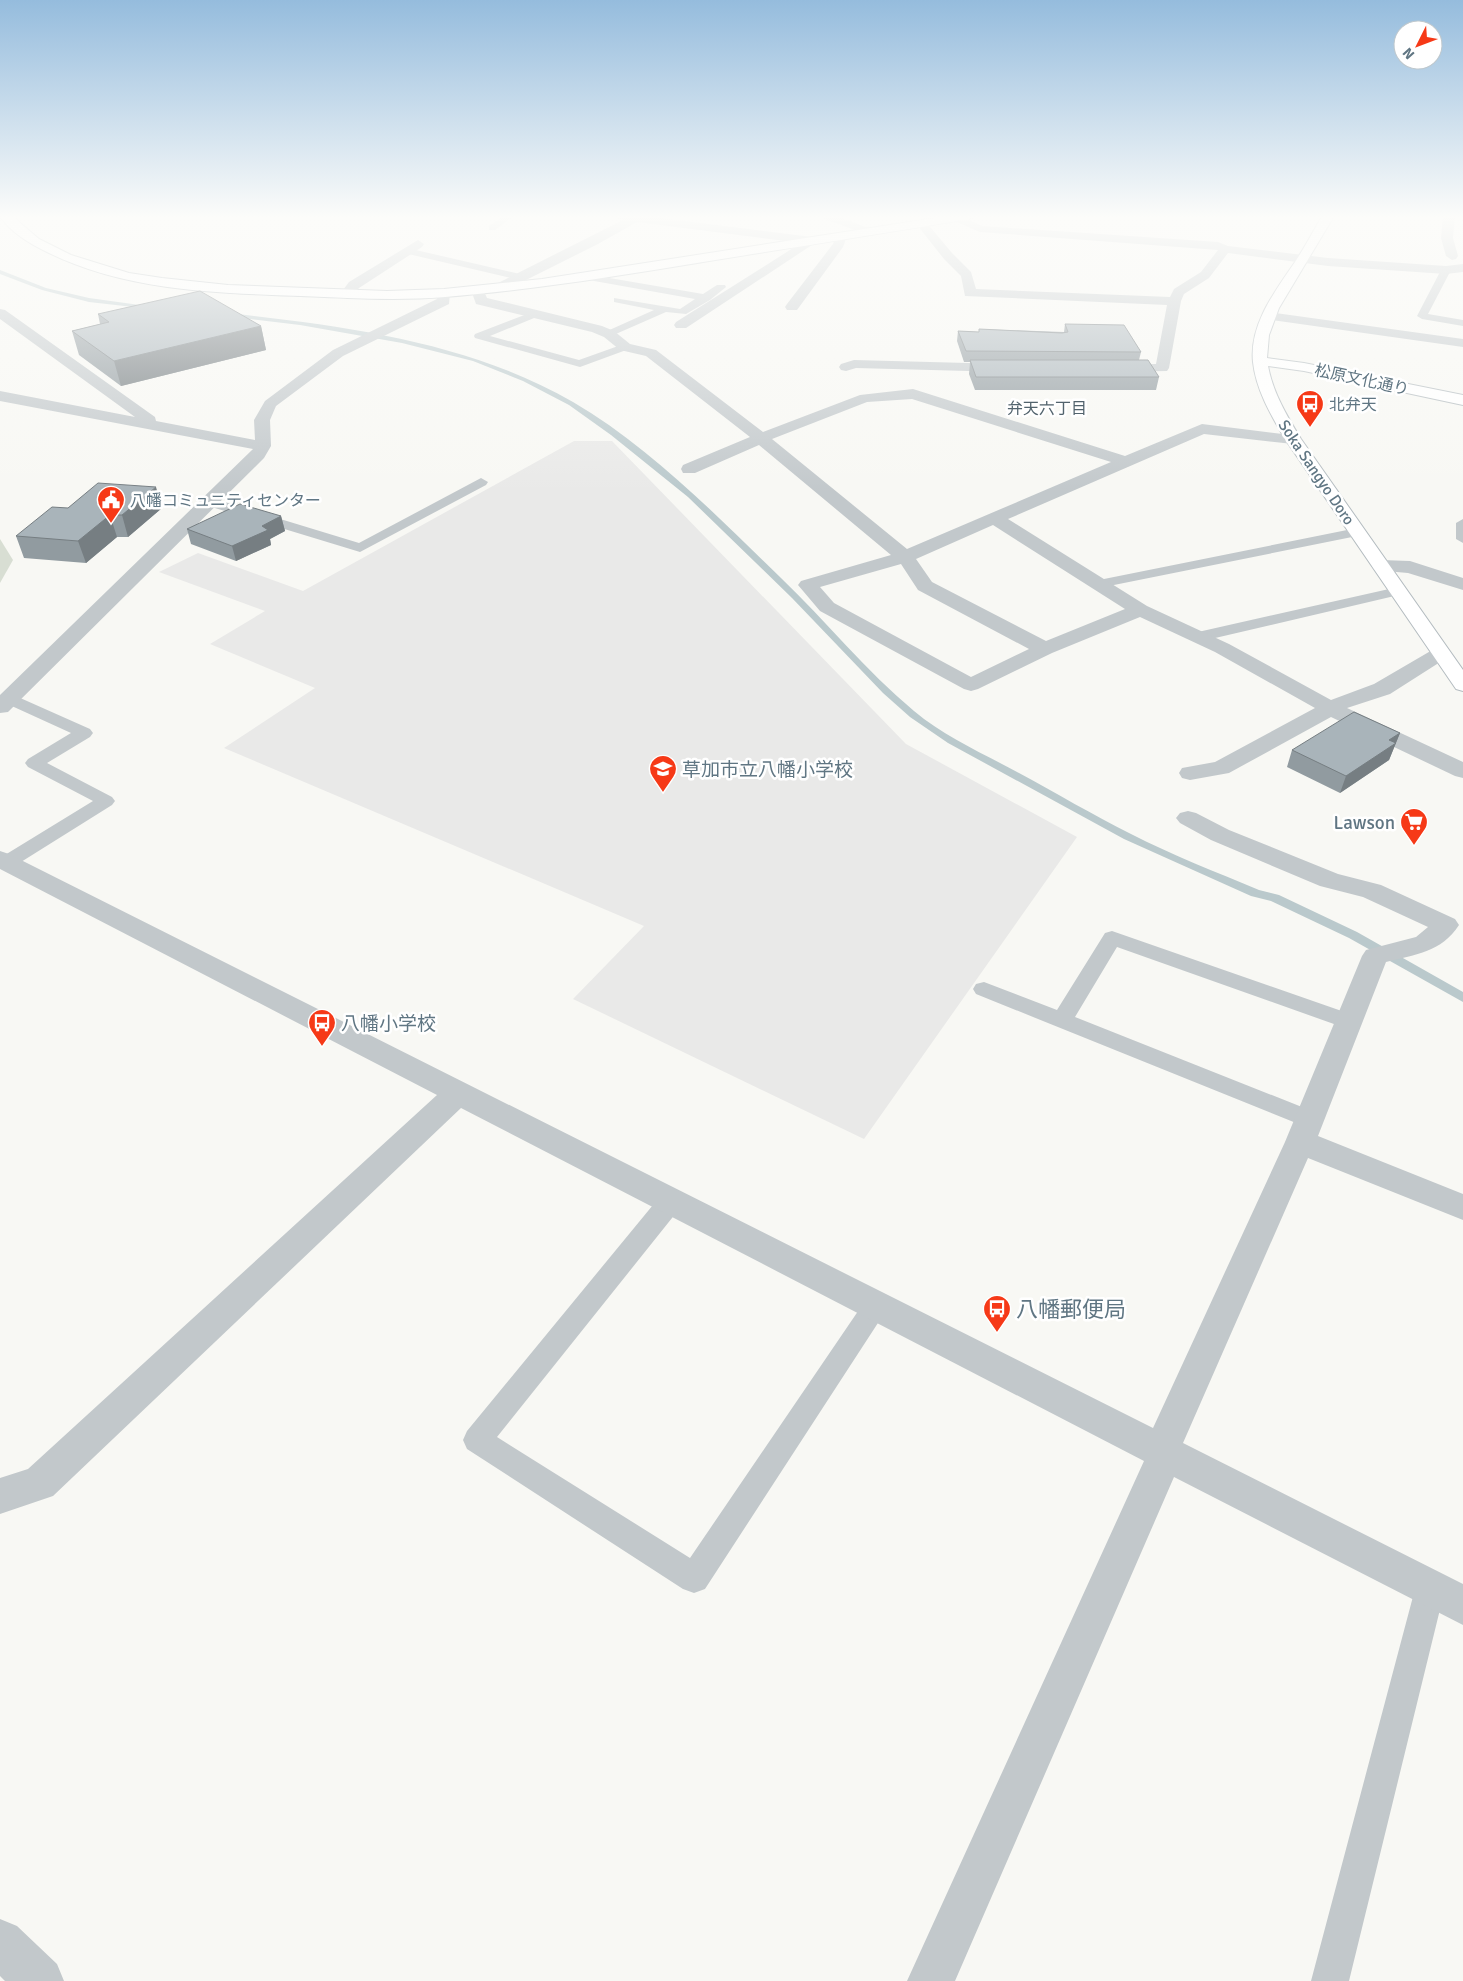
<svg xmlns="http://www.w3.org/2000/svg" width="1463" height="1981" font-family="Signika,'Noto Sans JP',sans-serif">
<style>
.built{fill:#e9e9e8}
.green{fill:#d8ded3}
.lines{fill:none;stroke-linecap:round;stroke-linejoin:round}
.stream{fill:#bac9cc;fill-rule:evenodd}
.secondary-casing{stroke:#b4bcc0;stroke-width:2}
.lane{fill:#c2c8cb;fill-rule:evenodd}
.street{fill:#c2c8cb;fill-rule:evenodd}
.secondary{fill:#fff;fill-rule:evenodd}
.wall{fill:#919ba0}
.shaded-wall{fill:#767e82}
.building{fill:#a9b4ba;stroke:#767e82}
.labels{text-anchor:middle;stroke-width:5;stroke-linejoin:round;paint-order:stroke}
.far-street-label{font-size:16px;fill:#607683;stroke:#fff}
.far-poi-label{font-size:16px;fill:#607683;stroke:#fff;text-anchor:start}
.far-neighbourhood-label{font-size:16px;fill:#52636d;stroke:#fff}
.poi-label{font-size:19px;fill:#607683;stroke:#fff;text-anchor:start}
.near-poi-label{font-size:22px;fill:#607683;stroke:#fff;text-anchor:start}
</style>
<rect width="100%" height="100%" fill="#f8f8f4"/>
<!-- built -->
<path class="built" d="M574,441H612L906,744L1077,837L864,1139L573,999L644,926L224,748L315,688L210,644L265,611L159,572L198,553L303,591Z"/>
<!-- green -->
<path class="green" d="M0,539L13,560L0,583Z"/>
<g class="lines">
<!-- stream -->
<path class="stream" d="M0,270L46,288L89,298L154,307L151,309L89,302L42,290L0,274Z
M228,313C346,326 469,342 573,402C650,447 717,516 781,578C826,621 866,671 914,711C945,737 984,754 1019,773C1056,793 1093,815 1131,834C1172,855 1216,872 1259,890L1279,895L1357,932L1463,992V1002L1349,938L1271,901L1251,896L1124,839L948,743L910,717L883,693L792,598L688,497L611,435L569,405L523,381L473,361L402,343L300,325L226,316Z"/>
<defs>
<path id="secondary" d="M0,216H12L39,239L71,255L129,273L162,278L228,285L387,291L444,289L542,279L948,216H975L969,219C880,234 791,248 703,262C617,276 532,290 445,297C397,301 349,298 301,296C215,293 125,291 47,252C30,244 10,232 0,216Z
M1322,216H1334L1279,308L1269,335L1267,358L1304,363L1463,395V405L1304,371L1268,366C1273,393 1287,416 1301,439L1463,670V691L1456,689L1285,439C1271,415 1256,390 1253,362C1249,323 1277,289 1297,259C1306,245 1314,230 1322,216Z"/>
</defs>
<!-- secondary casing -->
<use href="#secondary" class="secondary-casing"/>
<!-- lane -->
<path class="lane" d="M504,216H514L495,230H489V226Z
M407,248L520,274L525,277L520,280L404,253V249Z
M1446,267L1451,270L1428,314L1463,320V326L1422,319L1417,316L1441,270Z
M586,274L703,294L717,285H725L726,287L710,300L686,314L666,312L609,337L605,336L604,334L605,332L654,310L614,302V298L680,309L695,299L583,279L581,277Z
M535,311L539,312L540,314L539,316L490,336L579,360L621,345H629L630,347L629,349L580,367L475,338L474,336L475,334Z
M481,478L488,482L486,485L360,552L205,505L203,502L210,498L215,499L359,543Z
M1463,519V543L1456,539V523Z
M1357,528L1364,532L1362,535L1099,588L1094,587L1092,584L1094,581L1099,580Z
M1398,587L1403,588L1405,591L1403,594L1198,642L1192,640L1190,637L1192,634L1198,632Z
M9,693L90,729L93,733L90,737L47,763L112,797L115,801L112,805L13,867L6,869L0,867V858L93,801L28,767L25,763L28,759L71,733L3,702L1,698L3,694Z
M1112,931L1356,1016L1359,1021L1356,1026L1348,1029L1117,947L1075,1017L1317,1113L1321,1119L1317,1125L1309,1128L1301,1125L976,994L973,989L976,984L984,982L1057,1010L1105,933Z
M671,1191L680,1194L683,1201L680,1208L497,1437L690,1558L867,1298L876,1295L885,1298L889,1306L705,1589L694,1593L683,1589L467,1449L463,1440L467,1431L662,1194Z
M1430,1574L1441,1578L1445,1589L1349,1981H1311L1415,1589L1419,1578Z"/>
<!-- street -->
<path class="street" d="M613,216H645L812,237L818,241L686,328H676L674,325L676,322L801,243L637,222L598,244L506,290H496L495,287L496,284L623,220L615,218Z
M820,216H836L874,230L876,232L870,236L866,234L822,218Z
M952,216H961L982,226L1218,242L1228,246L1328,258L1446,266L1463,264V272L1446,274L1328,266L1228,253L1209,278L1184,294L1181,301L1169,368L1167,371L1116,372L1111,371L1109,368L1111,365L1156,364L1167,305L965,296L961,276L944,259L918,226L916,224L918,222H926L952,253L971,272L976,289L1170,297L1174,289L1201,272L1218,250L980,232L952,220L950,218Z
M1443,216H1455L1453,238L1458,256L1456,259L1452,260L1446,256L1441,238Z
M841,232L847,236L843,247L797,310H787L785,307L787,304L833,244L837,234Z
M418,240L424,244L422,247L359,288L351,297H341L340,294L349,282Z
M477,286L482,287L487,298L602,326L614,331L630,344L656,350L763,432L860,395L913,389L1125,456L1202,424L1299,436L1301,439L1299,442L1293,444L1204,434L1008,519L1147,606L1229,644L1331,700L1374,684L1434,649L1441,647L1448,649L1451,653L1448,657L1390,694L1347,708L1463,762V778L1455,776L1331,717L1229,773L1190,780L1182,778L1179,773L1182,768L1215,762L1315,708L1215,652L1140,617L1052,653L978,689L971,691L964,689L820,611L798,585L801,581L891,555L759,445L695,473H683L681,469L683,465L750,437L646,356L620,350L604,337L592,332L476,304L471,290ZM912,399L1111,462L907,549L772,439L867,402ZM993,525L1125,609L1046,641L932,582L916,559ZM901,564L918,590L1029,649L971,677L834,603L820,587Z
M444,289L450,293L449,304L343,356L276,406L270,420L271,446L264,458L8,712L0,713V695L253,449L0,401V391L135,417L0,319V309L5,310L155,417L156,421L255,440L254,420L265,401L333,350L437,299L438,293Z
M1269,312L1463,339V347L1264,319L1262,316L1264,313Z
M854,360L1006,364L1011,365L1013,368L1011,371L1006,372L856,368L846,371L841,370L839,367L841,364Z
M1381,560L1410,561L1463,578V590L1408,573L1374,570L1372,566L1374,562Z
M1188,811L1196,813L1229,830L1338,874L1381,885L1455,919L1459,925C1442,952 1414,955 1386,962L1318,1136L1463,1194V1220L1308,1158L1183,1443L1463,1584V1625L1174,1477L955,1981H907L1144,1461L461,1108L53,1496L0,1514V1478L28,1469L437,1095L0,869V851L9,854L1153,1428L1285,1142L1362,956L1366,950L1416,937L1428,927L1363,897L1320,886L1211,840L1180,823L1176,818L1180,813Z
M0,1919L17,1926L57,1964L64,1981H5L0,1976Z"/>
<!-- secondary -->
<use href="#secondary" class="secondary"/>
</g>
<!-- wall -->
<path class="wall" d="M98,314L261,326L266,350L121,386L79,355L72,331L100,324Z
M1065,324L1141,352L1139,360L1159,377L1156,390H975L969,374L970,362H964L957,341L958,331L979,332V329L1064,332Z
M68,508H162L128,537H117L86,563L24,558L16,536Z
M281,516L285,531L270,539L271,545L236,561L191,544L187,529Z
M1400,733L1389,760L1340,793L1287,767L1292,750Z"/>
<!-- shaded-wall -->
<path class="shaded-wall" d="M261,326L266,350L121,386L114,361Z
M156,487L162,508L128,537L122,515Z
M110,515L117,537L86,563L78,541Z
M281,516L285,531L270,539L271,545L236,561L232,546L262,526Z
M1400,733L1389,760L1340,793L1346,776L1389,740Z"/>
<!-- building -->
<path class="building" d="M200,291L261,326L114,361L72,331L109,322L98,314Z
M1065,324L1124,325L1141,352L966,351L958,331L979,332V329L1062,333L1068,332Z
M970,360H1148L1159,377H976Z
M98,483L156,487L122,515H110L78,541L16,536L52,507L68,508Z
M240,504L281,516L262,526L268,530L232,546L187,529Z
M1354,712L1400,733L1389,740L1396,743L1346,776L1292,750Z"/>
<!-- sky -->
<linearGradient id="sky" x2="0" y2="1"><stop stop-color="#95bcdd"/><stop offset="0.44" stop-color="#fcfcfa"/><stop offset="1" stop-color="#fcfcfa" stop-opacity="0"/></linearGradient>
<rect width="1463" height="493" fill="url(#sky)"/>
<!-- icons -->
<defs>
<symbol id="bus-pin" viewBox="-11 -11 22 30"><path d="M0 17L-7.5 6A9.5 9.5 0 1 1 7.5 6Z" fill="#f63917" stroke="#fff"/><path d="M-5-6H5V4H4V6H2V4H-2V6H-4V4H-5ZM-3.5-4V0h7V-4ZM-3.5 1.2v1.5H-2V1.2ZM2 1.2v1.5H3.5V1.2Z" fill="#fff"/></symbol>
<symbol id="civic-pin" viewBox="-11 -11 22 30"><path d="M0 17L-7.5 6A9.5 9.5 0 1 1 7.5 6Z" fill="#f63917" stroke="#fff"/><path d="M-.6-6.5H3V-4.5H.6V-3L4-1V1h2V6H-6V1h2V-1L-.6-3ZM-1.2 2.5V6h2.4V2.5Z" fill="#fff"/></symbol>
<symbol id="school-pin" viewBox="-11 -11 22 30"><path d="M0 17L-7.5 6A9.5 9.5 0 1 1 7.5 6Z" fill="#f63917" stroke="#fff"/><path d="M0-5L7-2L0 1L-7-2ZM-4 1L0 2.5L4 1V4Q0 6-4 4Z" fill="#fff"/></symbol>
<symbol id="supermarket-pin" viewBox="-11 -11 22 30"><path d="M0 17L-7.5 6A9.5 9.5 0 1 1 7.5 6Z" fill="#f63917" stroke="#fff"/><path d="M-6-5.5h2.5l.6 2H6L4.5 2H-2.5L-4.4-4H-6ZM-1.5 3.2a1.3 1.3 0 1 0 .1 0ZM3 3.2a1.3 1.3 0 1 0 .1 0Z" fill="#fff"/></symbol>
</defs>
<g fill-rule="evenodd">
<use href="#bus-pin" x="1294" y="388" width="32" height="43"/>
<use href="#civic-pin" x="95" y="484" width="32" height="43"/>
<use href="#school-pin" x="647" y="753" width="32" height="43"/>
<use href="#supermarket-pin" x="1398" y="806" width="32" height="43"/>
<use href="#bus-pin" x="306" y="1007" width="32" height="43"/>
<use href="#bus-pin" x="981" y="1293" width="32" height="43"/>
</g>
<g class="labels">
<!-- far-street labels -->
<g class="far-street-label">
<text transform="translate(1362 379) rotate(12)" y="6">松原文化通り</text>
<text transform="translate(1317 472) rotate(56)" y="6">Soka Sangyo Doro</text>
</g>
<!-- far-poi labels -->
<g class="far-poi-label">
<text x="1329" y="410">北弁天</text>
<text x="130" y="506">八幡コミュニティセンター</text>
</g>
<!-- far-neighbourhood labels -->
<g class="far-neighbourhood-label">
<text x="1047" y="414">弁天六丁目</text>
</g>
<!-- poi labels -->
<g class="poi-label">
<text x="682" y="776">草加市立八幡小学校</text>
<text x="1395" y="829" text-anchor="end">Lawson</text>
<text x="341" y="1030">八幡小学校</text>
</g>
<!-- near-poi labels -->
<g class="near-poi-label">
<text x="1016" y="1317">八幡郵便局</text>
</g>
</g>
<!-- north arrow -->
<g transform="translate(1418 45) rotate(228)"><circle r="24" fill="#ffffff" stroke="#bfc8cd"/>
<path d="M0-4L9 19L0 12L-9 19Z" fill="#f63917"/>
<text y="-8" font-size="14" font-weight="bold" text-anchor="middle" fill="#607683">N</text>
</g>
</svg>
